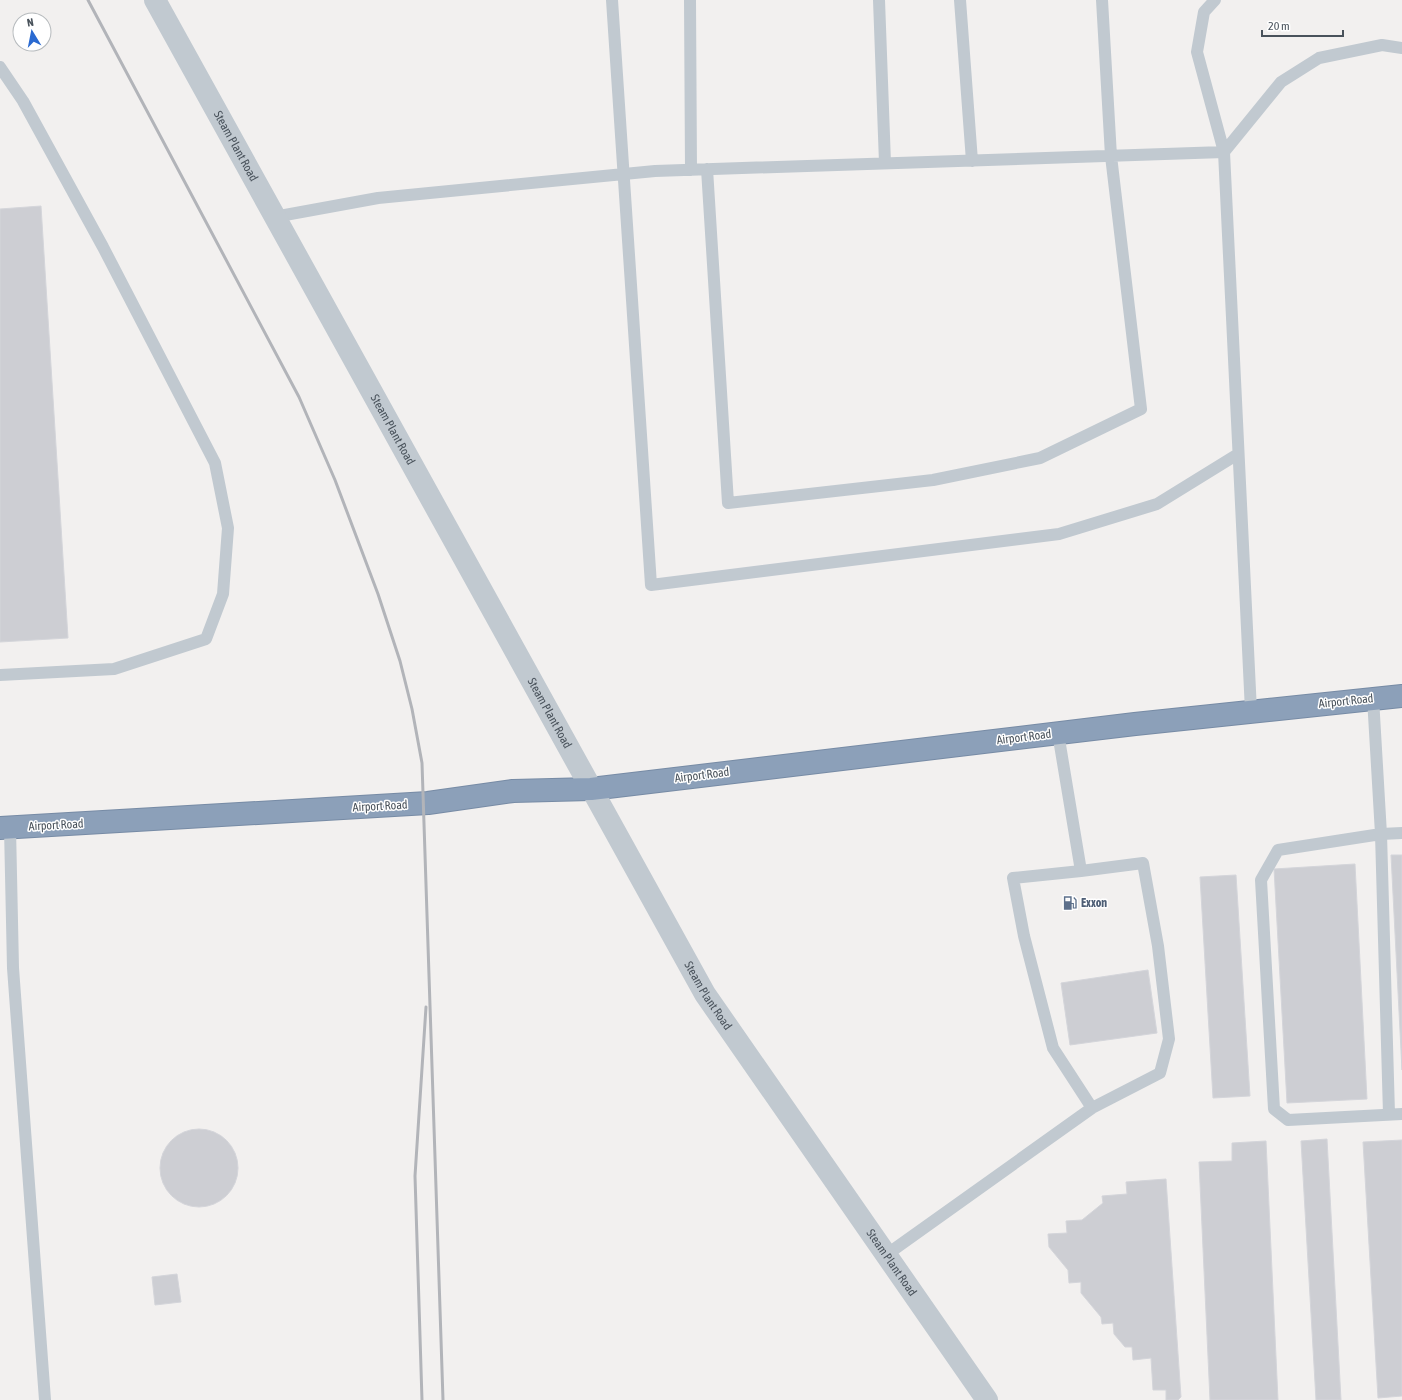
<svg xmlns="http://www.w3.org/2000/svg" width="1402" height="1400" font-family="'Asap Condensed',sans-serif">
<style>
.building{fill:#cdced3;stroke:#d4d5da}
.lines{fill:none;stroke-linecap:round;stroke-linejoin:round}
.highway-casing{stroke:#778ba5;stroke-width:24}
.lane{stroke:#c1c9d0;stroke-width:12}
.street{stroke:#c1c9d0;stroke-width:22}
.highway{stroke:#8ca0b9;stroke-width:22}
.rail{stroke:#b2b4b9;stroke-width:3}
.labels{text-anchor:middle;stroke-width:3;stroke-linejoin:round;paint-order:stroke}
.street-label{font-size:12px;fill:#49525b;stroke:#fff}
.service-label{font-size:12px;font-weight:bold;fill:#4e5e75;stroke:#fff;text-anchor:start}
</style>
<rect width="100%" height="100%" fill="#f2f0ef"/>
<!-- building -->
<path class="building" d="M41,206L68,638L0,642V209Z
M1391,855H1402V1070Z
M1355,864L1367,1099L1287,1103L1274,869Z
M1236,875L1250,1096L1213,1098L1200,877Z
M1148,970L1157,1033L1070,1045L1061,983Z
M160 1168a39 39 0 1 1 78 0a39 39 0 1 1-78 0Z
M1327,1139L1341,1400H1316L1301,1141Z
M1402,1140V1396L1378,1398L1363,1142Z
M1266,1141L1278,1400H1210L1199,1162L1232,1161V1143Z
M1166,1179L1181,1397L1178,1400H1166V1390H1153L1151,1358L1133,1360L1132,1347H1125L1114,1334L1113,1323L1102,1324L1101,1317L1081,1293V1282L1069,1283L1068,1270L1049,1247L1048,1234L1067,1233L1066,1221L1082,1220L1103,1203L1102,1196L1127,1194L1126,1182Z
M177,1274L181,1302L155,1305L152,1277Z"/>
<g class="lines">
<defs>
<path id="highway" d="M0,828L428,803L513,791L591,789L1135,724L1402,696"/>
</defs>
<!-- highway casing -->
<use href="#highway" class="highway-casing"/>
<!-- lane -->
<path class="lane" d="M612,0L651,585L1059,534L1157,504L1238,454
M690,0L691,170
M879,0L885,163
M960,0L972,161
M1215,0L1204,12L1197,52L1224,152L1251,711
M0,67L23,101L103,247L215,463L228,528L223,594L206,639L114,669L0,675
M707,169L728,503L933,480L1040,458L1141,409L1111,156L1102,0
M274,217L378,198L655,171L1224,152L1281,82L1319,58L1382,45L1402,48
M1373,698L1381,834L1389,1114
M10,828L13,968L45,1400
M1402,833L1381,834L1278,850L1261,880L1274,1109L1288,1120L1402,1114
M1081,871L1143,863L1158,946L1169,1039L1160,1073L1092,1108
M886,1255L1092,1108L1053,1048L1024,936L1013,878L1081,871L1058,733"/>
<!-- street -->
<path class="street" id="s1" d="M155,0L705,994L987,1400"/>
<!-- highway -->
<use href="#highway" class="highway"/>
<!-- rail -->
<path class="rail" d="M88,0L299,397L335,480L378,594L400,661L412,709L422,763L443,1400
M422,1400L415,1176L426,1007"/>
</g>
<!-- icons -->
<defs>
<symbol id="fuel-bare" viewBox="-9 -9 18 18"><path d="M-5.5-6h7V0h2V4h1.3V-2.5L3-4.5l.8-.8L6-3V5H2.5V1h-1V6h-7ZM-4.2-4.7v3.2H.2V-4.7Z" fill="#5c6f8a" stroke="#fff" stroke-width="2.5" paint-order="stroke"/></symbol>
</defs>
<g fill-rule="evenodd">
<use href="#fuel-bare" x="1060" y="893" width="20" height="20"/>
</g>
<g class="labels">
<!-- street labels -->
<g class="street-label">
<text dy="4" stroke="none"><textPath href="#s1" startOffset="167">Steam Plant Road</textPath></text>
<text dy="4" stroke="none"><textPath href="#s1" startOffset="491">Steam Plant Road</textPath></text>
<text transform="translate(1346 701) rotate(-6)" y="4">Airport Road</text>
<text dy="4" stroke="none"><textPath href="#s1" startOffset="815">Steam Plant Road</textPath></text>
<text transform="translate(1024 737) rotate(-7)" y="4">Airport Road</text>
<text transform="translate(702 775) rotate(-7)" y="4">Airport Road</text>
<text transform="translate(380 806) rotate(-3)" y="4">Airport Road</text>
<text transform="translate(56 825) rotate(-3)" y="4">Airport Road</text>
<text dy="4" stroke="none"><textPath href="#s1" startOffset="1139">Steam Plant Road</textPath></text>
<text dy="4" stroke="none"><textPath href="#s1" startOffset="1463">Steam Plant Road</textPath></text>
</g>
<!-- service labels -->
<g class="service-label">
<text x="1081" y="907">Exxon</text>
</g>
</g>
<!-- north arrow -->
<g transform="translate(32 32) rotate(350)"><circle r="19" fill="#ffffff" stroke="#b6babd"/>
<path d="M0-3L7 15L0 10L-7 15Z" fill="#2a6ad1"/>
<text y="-6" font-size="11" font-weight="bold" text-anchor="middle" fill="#49525b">N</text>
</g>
<!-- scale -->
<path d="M1262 30v6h81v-6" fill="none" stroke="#49525b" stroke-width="2"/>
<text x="1268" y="30" font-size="12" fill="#49525b" stroke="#ffffff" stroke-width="3" paint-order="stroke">20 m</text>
</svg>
